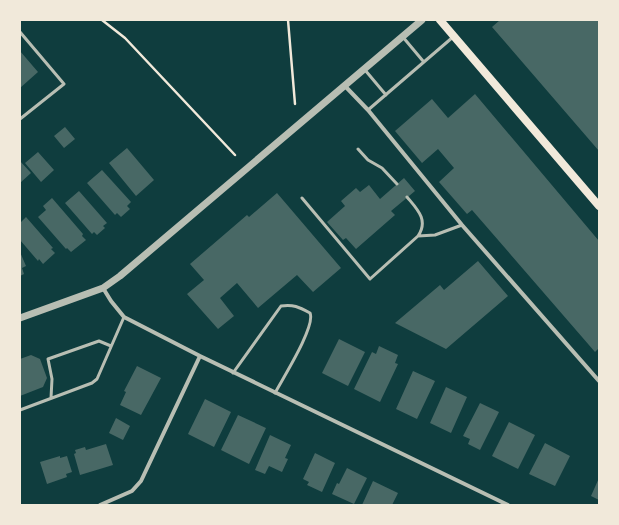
<svg xmlns="http://www.w3.org/2000/svg" width="619" height="525" font-family="Helvetica,sans-serif">
<style>
.building{fill:#486865}
.lines{fill:none;stroke-linecap:round;stroke-linejoin:round}
.path{stroke:#f1e9da;stroke-width:2.5}
.service{stroke:#b8beb3;stroke-width:3}
.minor{stroke:#b8beb3;stroke-width:4}
.tertiary{stroke:#b8beb3;stroke-width:7}
.secondary{stroke:#f1e9da;stroke-width:8}
</style>
<rect width="100%" height="100%" fill="#0f3d3e"/>
<!-- building -->
<path class="building" d="M500,20H599V151L492,27Z
M20,51L38,72L20,88Z
M475,94L599,241V348L595,352L472,210L467,214L439,182L454,168L438,149L422,163L395,131L432,99L448,118Z
M65,127L75,139L64,148L54,136Z
M127,148L154,180L136,196L109,163Z
M38,152L54,170L41,182L25,163Z
M20,161L31,173L20,183Z
M102,170L131,202L127,206L130,209L121,217L117,213L115,215L87,183Z
M404,178L415,191L391,211L395,215L356,249L346,238L343,240L327,222L345,206L341,201L356,188L360,192L369,185L380,199Z
M79,191L107,223L103,226L105,228L97,235L94,232L92,234L65,203Z
M277,193L341,268L313,292L297,275L258,308L237,283L220,298L234,316L218,329L187,294L204,280L190,264L247,215L249,217Z
M52,198L83,234L82,236L86,240L71,252L67,248L66,249L38,217L46,210L43,206Z
M26,217L53,248L51,249L55,253L43,264L39,259L38,261L20,240V223Z
M20,252L26,266L22,268L24,274L20,276Z
M478,261L508,296L446,349L395,323L440,285L444,290Z
M339,339L365,352L348,386L322,373Z
M379,346L398,355L395,363L398,364L380,402L354,389L372,352L376,354Z
M31,355L40,359L47,378L43,387L20,396V359Z
M137,366L161,378L141,415L120,405L126,392L124,391Z
M413,371L435,381L417,419L396,409Z
M446,387L467,397L451,433L430,423Z
M205,399L231,412L214,447L188,434Z
M480,403L499,412L480,450L468,444L470,439L463,436Z
M238,415L266,428L249,464L221,450Z
M116,418L130,426L123,440L109,433Z
M509,422L535,435L518,469L492,456Z
M270,435L291,445L285,458L288,459L282,472L269,466L265,474L255,470Z
M545,443L570,456L555,486L529,474Z
M106,444L113,465L80,475L74,454L76,453L75,450L85,447L86,450Z
M315,453L335,463L322,492L307,485L309,482L303,479Z
M60,456V458L67,456L72,472L66,474L67,477L47,484L40,462Z
M347,468L367,478L354,504L332,494L337,483L339,484Z
M599,478V500L591,496Z
M373,481L398,493L392,505H362Z"/>
<g class="lines">
<!-- path -->
<path class="path" d="M102,20L125,38L235,155
M288,20L295,104"/>
<!-- service -->
<path class="service" d="M20,32L64,84L20,119
M402,36L423,61
M365,70L386,95
M368,110L453,37
M358,149L368,160L382,168L397,184
M302,198L370,279L418,236C429,220 417,209 407,197
M418,236L435,235L462,225
M233,373L281,306C293,304 299,307 310,313C316,326 283,378 275,393
M51,398L52,379L48,359L99,341L111,346
M20,410L92,383L97,379L124,317"/>
<!-- minor -->
<path class="minor" d="M344,85L368,110L462,225L599,381
M103,288L111,301L124,317L200,356L508,505
M100,505L132,491L141,481L200,356"/>
<!-- tertiary -->
<path class="tertiary" d="M20,318L103,288L120,276L422,20"/>
<!-- secondary -->
<path class="secondary" d="M440,20L599,206"/>
</g>
<!-- border -->
<rect width="619" height="525" fill="none" stroke="#f1e9da" stroke-width="42"/>
</svg>
